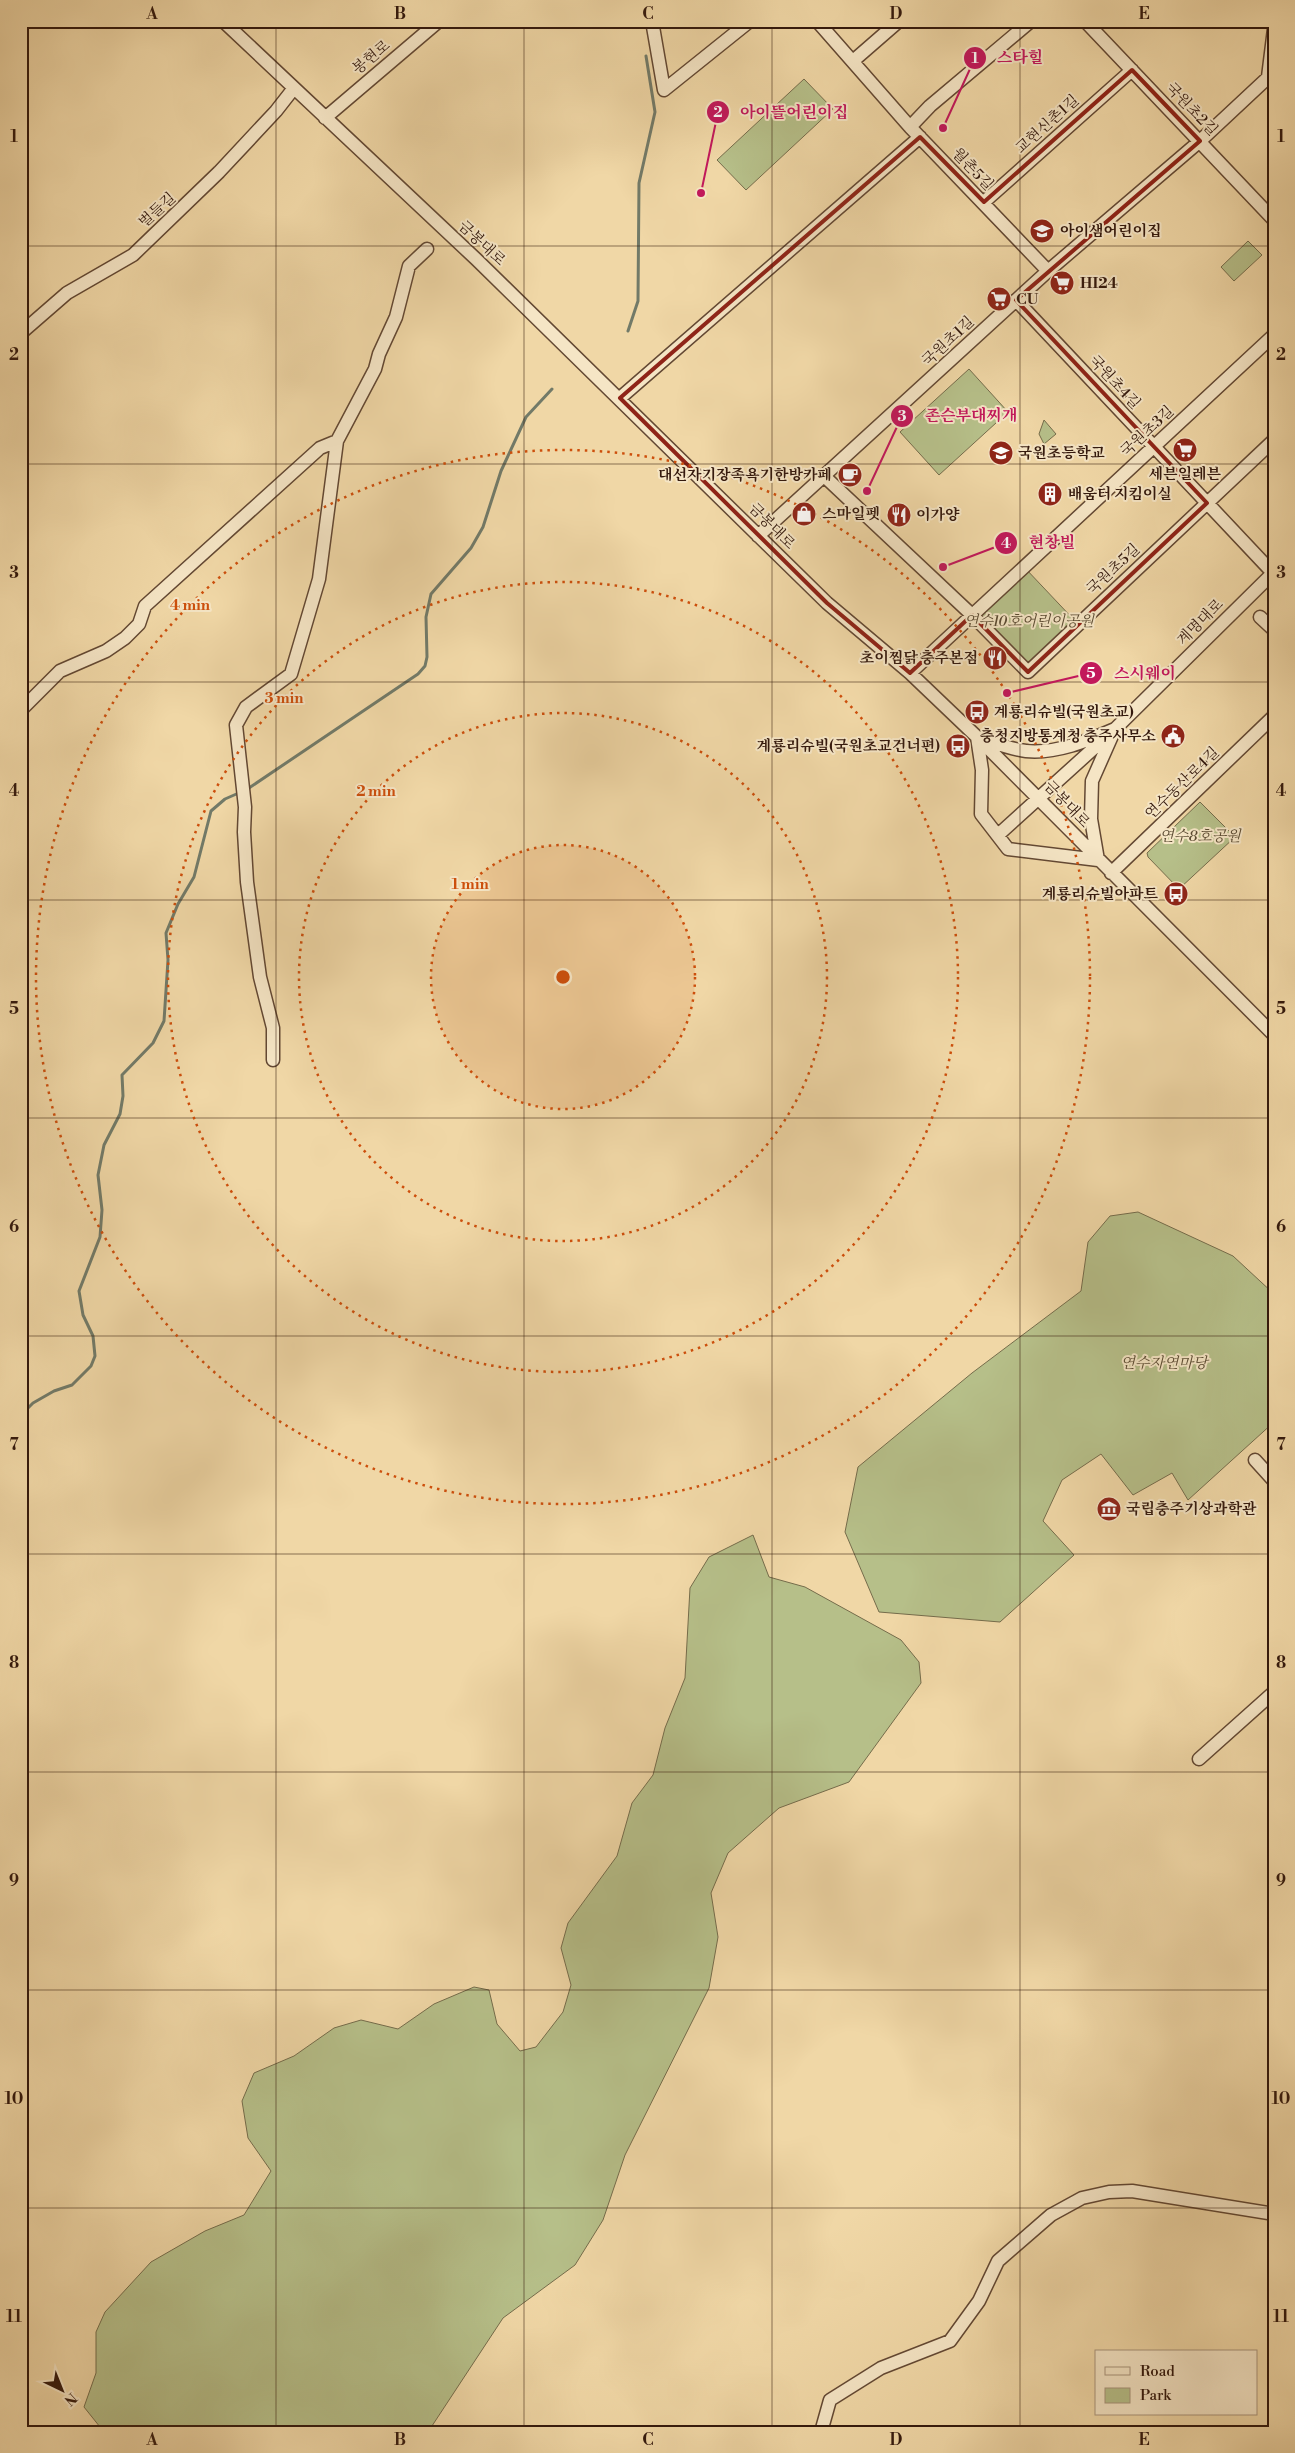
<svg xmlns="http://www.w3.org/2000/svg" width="1295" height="2453" font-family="'Libre Bodoni','Noto Serif KR',serif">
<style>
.green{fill:#b6bf89;stroke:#756c4b}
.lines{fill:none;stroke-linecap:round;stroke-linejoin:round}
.stream{stroke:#727a68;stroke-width:3}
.minor-casing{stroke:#634833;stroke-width:15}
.minor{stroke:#f5e5c5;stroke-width:12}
.marked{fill:none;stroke:#8f2418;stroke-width:4;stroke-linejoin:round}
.grid{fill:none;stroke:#34190d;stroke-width:1;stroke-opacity:0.55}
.ring{fill:none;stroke:#cd4f0c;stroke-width:2.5;stroke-dasharray:2.5 5}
.labels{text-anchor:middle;stroke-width:4;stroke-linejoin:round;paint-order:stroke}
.street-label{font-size:15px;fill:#34190d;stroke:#f5e5c5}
.poi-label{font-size:15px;font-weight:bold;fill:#34190d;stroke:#f5e5c5;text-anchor:start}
.park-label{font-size:15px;font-style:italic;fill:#5b4b32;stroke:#f5e5c5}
.centre{fill:#cd4f0c;stroke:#f5e5c5;stroke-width:2.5}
.ring-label{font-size:15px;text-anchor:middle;font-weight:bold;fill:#cd4f0c;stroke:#f5e5c5;stroke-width:4;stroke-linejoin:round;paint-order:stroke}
.leader{fill:none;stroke:#c2185b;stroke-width:2}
.callout-dot{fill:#c2185b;stroke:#f5e5c5;stroke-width:2}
.mark-label{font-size:15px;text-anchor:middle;font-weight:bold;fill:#fff}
.callout-label{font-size:16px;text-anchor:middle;font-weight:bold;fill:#c2185b;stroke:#f5e5c5;stroke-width:4;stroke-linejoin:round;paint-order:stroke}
.neatline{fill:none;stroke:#34190d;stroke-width:2}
.grid-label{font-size:16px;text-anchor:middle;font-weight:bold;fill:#34190d}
</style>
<rect width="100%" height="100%" fill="#f0d7a6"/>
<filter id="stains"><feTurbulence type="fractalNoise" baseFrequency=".004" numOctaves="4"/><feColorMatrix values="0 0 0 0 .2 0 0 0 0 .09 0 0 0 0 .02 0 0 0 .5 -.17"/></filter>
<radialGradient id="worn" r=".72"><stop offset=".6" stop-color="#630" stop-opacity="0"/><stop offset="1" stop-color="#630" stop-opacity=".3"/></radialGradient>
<!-- green -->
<path class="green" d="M804,79L833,109L746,190L717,160Z
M1248,241L1262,255L1234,281L1221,267Z
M969,369L1008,412L939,475L900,432Z
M1044,420L1056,434L1044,444L1039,434Z
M1025,568L1076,622L1030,666L980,617Z
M1200,802L1235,837L1179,889L1148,857L1147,853Z
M1138,1212L1233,1256L1274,1294V1422L1188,1500L1172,1473L1133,1495L1101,1454L1062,1480L1043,1521L1074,1555L1000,1622L879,1612L845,1532L858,1467L972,1373L1081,1291L1088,1242L1110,1216Z
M753,1535L769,1577L805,1587L901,1640L919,1662L921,1683L849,1782L779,1808L728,1853L711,1893L718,1937L709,1988L625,2155L603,2220L575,2265L503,2318L428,2432H104L84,2407L96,2373V2332L105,2312L151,2262L205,2231L244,2215L271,2171L248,2138L242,2101L254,2073L294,2056L334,2028L361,2020L398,2029L434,2004L474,1987L489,1990L497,2024L520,2051L536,2047L563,2012L571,1985L561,1948L568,1923L617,1856L632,1803L653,1775L665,1728L685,1678L690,1588L709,1557Z"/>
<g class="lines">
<!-- stream -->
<path class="stream" d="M628,331L638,301L639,183L655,112L646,56
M246,790L418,674L425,666L427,657L426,617L431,594L471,548L483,527L501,471L526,417L552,389
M21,1415L33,1403L54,1391L72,1385L91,1366L95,1356L93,1336L83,1315L79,1291L100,1237L102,1210L98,1175L104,1145L120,1114L123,1096L122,1075L153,1043L164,1021L168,960L166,933L178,904L194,877L211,811L225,799L241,792"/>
<defs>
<path id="minor" d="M223,21L476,259L827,603L910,673L977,737L1274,1035
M652,21L664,90L750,21
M817,21L910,127L1048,271
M1085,21L1274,220
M853,61L899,21
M1268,77L1274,29
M325,118L439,21
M910,127L930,106L1031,21
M984,202L1132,70
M1016,300L1273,573
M21,333L67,293L133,255L219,172L276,111L294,88
M620,398L920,137
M824,476L972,615L1028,672L1274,440
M758,536L1048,271L1200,141L1274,72
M1260,617L1274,630
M910,673L1274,335
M21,710L60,671L106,651L125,638L139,624L145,606L320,448L337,441
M1115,729L1092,781L1091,819L1098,860L1008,849L981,814L982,770L977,737C993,742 1009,749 1026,751C1056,754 1087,741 1115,729Z
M998,835L1115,729L1274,572
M1111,873L1274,716
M273,1060V1028L260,977L247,882L244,832L245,807L236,725L246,707L291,674L319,579L337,441L375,369L379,354L396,317L409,266L427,249
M1255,1460L1274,1481
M1199,1759L1274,1692
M821,2432L830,2400L881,2368L950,2341L979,2301L998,2261L1051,2215L1082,2198L1109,2192L1132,2191L1274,2214"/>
</defs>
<!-- minor casing -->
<use href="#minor" class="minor-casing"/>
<!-- minor -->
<use href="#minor" class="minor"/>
</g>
<!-- marked area -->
<path class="marked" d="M1132,70L1200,141L1016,300L1207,503L1028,672L972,615L910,673L827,603L620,398L920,137L984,202Z"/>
<!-- grid -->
<path class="grid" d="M276,21V2432M524,21V2432M772,21V2432M1020,21V2432M21,246H1274M21,464H1274M21,682H1274M21,900H1274M21,1118H1274M21,1336H1274M21,1554H1274M21,1772H1274M21,1990H1274M21,2208H1274"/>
<!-- distance rings -->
<circle cx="563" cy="977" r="132" fill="#cd4f0c" fill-opacity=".12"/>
<g class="ring">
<circle cx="563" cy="977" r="132"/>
<circle cx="563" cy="977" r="264"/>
<circle cx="563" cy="977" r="395"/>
<circle cx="563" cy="977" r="527"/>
</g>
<!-- icons -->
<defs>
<symbol id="school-disc" viewBox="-11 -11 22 22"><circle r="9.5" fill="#8f2418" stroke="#f5e5c5"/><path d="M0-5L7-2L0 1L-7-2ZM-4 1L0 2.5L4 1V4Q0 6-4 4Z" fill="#fff"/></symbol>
<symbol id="supermarket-disc" viewBox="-11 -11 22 22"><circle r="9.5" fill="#8f2418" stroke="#f5e5c5"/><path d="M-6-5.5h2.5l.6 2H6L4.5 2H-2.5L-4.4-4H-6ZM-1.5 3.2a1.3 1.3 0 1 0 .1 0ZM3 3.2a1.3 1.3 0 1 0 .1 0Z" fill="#fff"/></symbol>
<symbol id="cafe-disc" viewBox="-11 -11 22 22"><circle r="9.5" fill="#8f2418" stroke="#f5e5c5"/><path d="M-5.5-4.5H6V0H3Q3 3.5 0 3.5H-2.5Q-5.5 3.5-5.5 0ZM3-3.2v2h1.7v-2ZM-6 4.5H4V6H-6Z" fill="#fff"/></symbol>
<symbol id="building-disc" viewBox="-11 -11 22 22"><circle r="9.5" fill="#8f2418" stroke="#f5e5c5"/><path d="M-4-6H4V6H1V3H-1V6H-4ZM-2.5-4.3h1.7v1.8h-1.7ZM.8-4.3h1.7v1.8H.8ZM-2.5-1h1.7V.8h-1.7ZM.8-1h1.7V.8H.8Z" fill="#fff"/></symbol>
<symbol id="shop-disc" viewBox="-11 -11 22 22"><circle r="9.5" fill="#8f2418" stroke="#f5e5c5"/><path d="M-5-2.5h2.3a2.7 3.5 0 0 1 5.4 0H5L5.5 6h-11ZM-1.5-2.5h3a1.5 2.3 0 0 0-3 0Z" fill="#fff"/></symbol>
<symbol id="restaurant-disc" viewBox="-11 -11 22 22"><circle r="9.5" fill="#8f2418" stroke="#f5e5c5"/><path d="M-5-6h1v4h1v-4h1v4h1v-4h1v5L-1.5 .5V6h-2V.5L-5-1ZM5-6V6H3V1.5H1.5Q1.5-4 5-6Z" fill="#fff"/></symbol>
<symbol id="bus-disc" viewBox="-11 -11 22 22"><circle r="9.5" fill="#8f2418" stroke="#f5e5c5"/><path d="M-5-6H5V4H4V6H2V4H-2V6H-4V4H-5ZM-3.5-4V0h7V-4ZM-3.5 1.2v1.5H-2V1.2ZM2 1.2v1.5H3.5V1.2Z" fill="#fff"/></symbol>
<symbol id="civic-disc" viewBox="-11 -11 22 22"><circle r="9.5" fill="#8f2418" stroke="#f5e5c5"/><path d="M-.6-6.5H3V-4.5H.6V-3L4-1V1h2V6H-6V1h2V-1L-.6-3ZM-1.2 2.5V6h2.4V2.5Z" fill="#fff"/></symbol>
<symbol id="museum-disc" viewBox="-11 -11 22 22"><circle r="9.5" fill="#8f2418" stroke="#f5e5c5"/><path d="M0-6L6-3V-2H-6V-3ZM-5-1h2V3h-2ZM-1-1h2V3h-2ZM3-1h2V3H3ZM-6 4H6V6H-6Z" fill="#fff"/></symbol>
</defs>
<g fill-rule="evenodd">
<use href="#school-disc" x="1028" y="217" width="28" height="28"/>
<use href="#supermarket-disc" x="1048" y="269" width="28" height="28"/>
<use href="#supermarket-disc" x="985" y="285" width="28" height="28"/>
<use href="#supermarket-disc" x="1171" y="436" width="28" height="28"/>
<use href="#school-disc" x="987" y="439" width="28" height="28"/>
<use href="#cafe-disc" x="836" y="461" width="28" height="28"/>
<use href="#building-disc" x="1036" y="480" width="28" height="28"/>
<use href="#shop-disc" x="790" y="500" width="28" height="28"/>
<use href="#restaurant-disc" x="885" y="501" width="28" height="28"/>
<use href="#restaurant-disc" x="981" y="644" width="28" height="28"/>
<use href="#bus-disc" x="963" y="698" width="28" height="28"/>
<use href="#civic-disc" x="1159" y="722" width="28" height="28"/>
<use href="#bus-disc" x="944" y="732" width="28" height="28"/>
<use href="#bus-disc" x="1162" y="880" width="28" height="28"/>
<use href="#museum-disc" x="1095" y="1495" width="28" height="28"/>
</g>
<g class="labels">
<!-- street labels -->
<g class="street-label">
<text transform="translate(371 57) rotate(-40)" y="5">봉현로</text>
<text transform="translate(1192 109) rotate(46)" y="5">국원초2길</text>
<text transform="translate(1047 124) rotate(-42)" y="5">교현신촌1길</text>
<text transform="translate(973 169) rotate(46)" y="5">월촌5길</text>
<text transform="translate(157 210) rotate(-42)" y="5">벌들길</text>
<text transform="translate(482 243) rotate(43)" y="5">금봉대로</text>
<text transform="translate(948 341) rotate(-43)" y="5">국원초1길</text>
<text transform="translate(1115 382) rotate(47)" y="5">국원초4길</text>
<text transform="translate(1147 431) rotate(-43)" y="5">국원초3길</text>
<text transform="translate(772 526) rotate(45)" y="5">금봉대로</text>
<text transform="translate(1113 569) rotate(-43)" y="5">국원초5길</text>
<text transform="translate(1200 622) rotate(-45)" y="5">계명대로</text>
<text transform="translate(1182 783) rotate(-44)" y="5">연수동산로4길</text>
<text transform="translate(1067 804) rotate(46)" y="5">금봉대로</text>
</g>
<!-- poi labels -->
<g class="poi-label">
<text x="1060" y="236">아이샘어린이집</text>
<text x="1080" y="288">HI24</text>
<text x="1016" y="304">CU</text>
<text x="1018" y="458">국원초등학교</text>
<text x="1185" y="479" text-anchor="middle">세븐일레븐</text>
<text x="832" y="480" text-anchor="end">대선자기장족욕기한방카페</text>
<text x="1068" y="499">배움터 지킴이실</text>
<text x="822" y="519">스마일펫</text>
<text x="916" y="520">이가양</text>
<text x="978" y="663" text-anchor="end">초이찜닭 충주본점</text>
<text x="994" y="717">계룡리슈빌(국원초교)</text>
<text x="1156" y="741" text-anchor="end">충청지방통계청 충주사무소</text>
<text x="940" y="751" text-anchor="end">계룡리슈빌(국원초교건너편)</text>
<text x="1158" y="899" text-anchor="end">계룡리슈빌아파트</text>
<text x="1126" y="1514">국립충주기상과학관</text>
</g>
<!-- park labels -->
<g class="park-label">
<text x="1029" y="626">연수10호어린이공원</text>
<text x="1200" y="841">연수8호공원</text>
<text x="1164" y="1368">연수자연마당</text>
</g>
</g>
<circle cx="563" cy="977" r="8" class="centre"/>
<g class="ring-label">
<text x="190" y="610">4 min</text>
<text x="284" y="703">3 min</text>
<text x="376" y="796">2 min</text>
<text x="470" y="889">1 min</text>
</g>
<!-- callouts -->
<path class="leader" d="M943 128L975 58M701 193L718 112M867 491L902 416M943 567L1006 543M1007 693L1091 673"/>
<g class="callout-dot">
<circle cx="943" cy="128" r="5"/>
<circle cx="701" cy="193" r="5"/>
<circle cx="867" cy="491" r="5"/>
<circle cx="943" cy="567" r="5"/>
<circle cx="1007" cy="693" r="5"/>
<circle cx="975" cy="58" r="12"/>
<circle cx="718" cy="112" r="12"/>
<circle cx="902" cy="416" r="12"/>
<circle cx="1006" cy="543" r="12"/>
<circle cx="1091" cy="673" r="12"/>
</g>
<g class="mark-label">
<text x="975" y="63">1</text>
<text x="718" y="117">2</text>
<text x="902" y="421">3</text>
<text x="1006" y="548">4</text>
<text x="1091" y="678">5</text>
</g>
<g class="callout-label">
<text x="1020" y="63">스타힐</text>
<text x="794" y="118">아이뜰어린이집</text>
<text x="971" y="421">존슨부대찌개</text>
<text x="1052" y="548">현창빌</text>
<text x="1145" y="679">스시웨이</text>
</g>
<!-- margin -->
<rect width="1295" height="2453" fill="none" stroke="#f0d7a6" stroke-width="55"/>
<!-- legend -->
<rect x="1095" y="2350" width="162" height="65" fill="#f5e5c5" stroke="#a8937b"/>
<rect x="1105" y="2367" width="25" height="8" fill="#f5e5c5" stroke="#a8937b"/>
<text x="1140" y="2376" font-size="15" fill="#34190d">Road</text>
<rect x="1105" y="2388" width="25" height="15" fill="#b6bf89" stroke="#a8937b"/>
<text x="1140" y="2400" font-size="15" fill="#34190d">Park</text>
<!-- north arrow -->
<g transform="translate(62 2390) rotate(137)" stroke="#f5e5c5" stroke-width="4" paint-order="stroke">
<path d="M0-4L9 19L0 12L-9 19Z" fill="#34190d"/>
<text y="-8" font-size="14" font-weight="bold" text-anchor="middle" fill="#34190d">N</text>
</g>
<rect x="28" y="28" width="1240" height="2398" class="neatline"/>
<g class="grid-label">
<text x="152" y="19">A</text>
<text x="400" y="19">B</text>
<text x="648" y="19">C</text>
<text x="896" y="19">D</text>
<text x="1144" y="19">E</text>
<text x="14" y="142">1</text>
<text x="1281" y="142">1</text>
<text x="14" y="360">2</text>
<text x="1281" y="360">2</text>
<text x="14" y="578">3</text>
<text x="1281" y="578">3</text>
<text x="14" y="796">4</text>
<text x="1281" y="796">4</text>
<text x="14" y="1014">5</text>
<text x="1281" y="1014">5</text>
<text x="14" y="1232">6</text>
<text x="1281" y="1232">6</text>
<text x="14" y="1450">7</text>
<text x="1281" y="1450">7</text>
<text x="14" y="1668">8</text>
<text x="1281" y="1668">8</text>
<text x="14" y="1886">9</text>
<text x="1281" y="1886">9</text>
<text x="14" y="2104">10</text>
<text x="1281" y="2104">10</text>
<text x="14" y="2322">11</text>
<text x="1281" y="2322">11</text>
<text x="152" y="2445">A</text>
<text x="400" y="2445">B</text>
<text x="648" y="2445">C</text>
<text x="896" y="2445">D</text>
<text x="1144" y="2445">E</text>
</g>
<rect width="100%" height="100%" filter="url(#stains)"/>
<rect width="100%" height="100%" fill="url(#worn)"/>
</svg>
